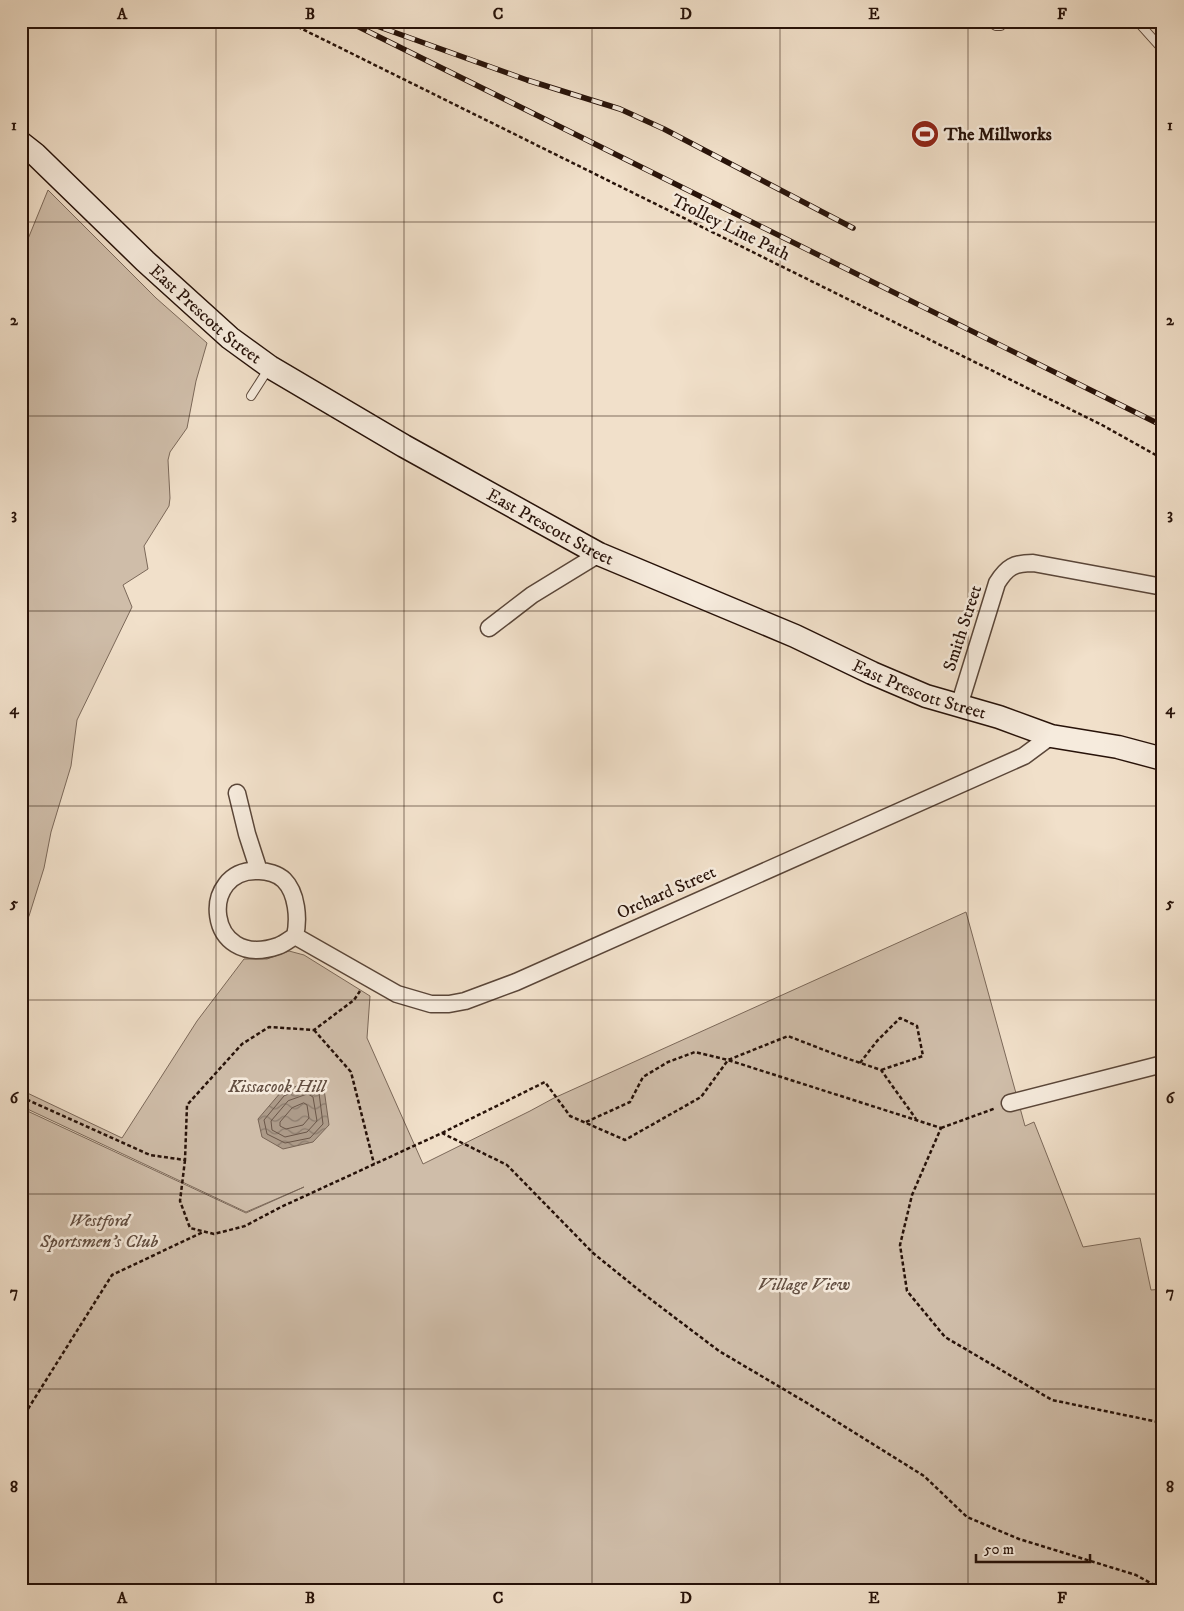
<svg xmlns="http://www.w3.org/2000/svg" width="1184" height="1611" font-family="'IM FELL DW Pica',serif">
<style>
.green{fill:#cfbda9;stroke:#7b6859}
.water{fill:url(#water-waves);stroke:#776455}
.lines{fill:none;stroke-linecap:round;stroke-linejoin:round}
.shore{stroke:#6a5648;stroke-width:1}
.service-casing{stroke:#5a4639;stroke-width:10}
.minor-casing{stroke:#5a4639;stroke-width:19}
.secondary-casing{stroke:#271209;stroke-width:25}
.path{stroke:#271209;stroke-width:2.5;stroke-dasharray:4 2.5;stroke-linecap:butt}
.service{stroke:#f6ebdd;stroke-width:8}
.minor{stroke:#f6ebdd;stroke-width:16}
.secondary{stroke:#f6ebdd;stroke-width:22}
.rail-casing{stroke:#271209;stroke-width:5.5}
.rail{stroke:#f6ebdd;stroke-width:4;stroke-dasharray:11;stroke-linecap:butt}
.grid{fill:none;stroke:#271209;stroke-width:1;stroke-opacity:0.55}
.labels{text-anchor:middle;stroke-width:5;stroke-linejoin:round;paint-order:stroke}
.poi-label{font-size:18px;font-weight:bold;fill:#271209;stroke:#f6ebdd;text-anchor:start}
.street-label{font-size:18px;fill:#271209;stroke:#f6ebdd}
.park-label{font-size:18px;font-style:italic;fill:#624e41;stroke:#f6ebdd}
.neatline{fill:none;stroke:#271209;stroke-width:2}
.grid-label{font-size:16px;text-anchor:middle;font-weight:bold;fill:#271209}
</style>
<defs>
<pattern id="water-waves" width="16" height="10" patternUnits="userSpaceOnUse" patternTransform="scale(1.25)"><rect width="16" height="10" fill="#ac9a88"/><path d="M0 5q4-4 8 0t8 0" fill="none" stroke="#8c7c6d"/></pattern>
</defs>
<rect width="100%" height="100%" fill="#f1e0ca"/>
<filter id="stains"><feTurbulence type="fractalNoise" baseFrequency=".004" numOctaves="4"/><feColorMatrix values="0 0 0 0 .2 0 0 0 0 .09 0 0 0 0 .02 0 0 0 .5 -.17"/></filter>
<radialGradient id="worn" r=".72"><stop offset=".6" stop-color="#630" stop-opacity="0"/><stop offset="1" stop-color="#630" stop-opacity=".3"/></radialGradient>
<!-- green -->
<path class="green" d="M48,190L156,298L207,343L196,381L187,428L170,452L168,460L170,498L169,506L144,546L148,569L123,585L132,607L77,720L71,766L51,832L44,868L29,916L21,931V256Z
M966,912L1025,1126L1034,1122L1083,1247L1140,1238L1151,1290L1163,1289V1590H21V1108L246,1213L304,1187L246,1212L21,1106V1090L122,1138L197,1021L244,959H267L289,951L304,955L370,996L367,1038L423,1164L530,1111L554,1098Z"/>
<!-- water -->
<path class="water" d="M310,1081L324,1089L329,1125L313,1142L283,1149L262,1137L258,1119L281,1092Z"/>
<g class="lines">
<!-- shore -->
<path class="shore" d="M309,1087L319,1093L323,1124L310,1138L285,1143L267,1134L264,1120L284,1096Z
M308,1094L313,1097L317,1121L307,1132L285,1137L272,1130L271,1121L288,1101Z
M304,1103L307,1105L309,1118L303,1125L286,1129L280,1126V1122L292,1108Z"/>
<defs>
<path id="service" d="M988,21L996,26H1001L1004,21
M1137,21L1163,50
M251,396L269,368"/>
<path id="minor" d="M489,628L532,595L599,554
M959,706L997,583C1007,567 1014,563 1033,563L1163,587
M237,793L247,834L259,871C198,867 205,971 278,946C284,944 290,939 295,936L397,994L431,1004H449L465,1001L516,982L1024,756L1051,736
M259,871C267,871 278,874 284,880C297,893 299,919 295,936
M1010,1103L1163,1064"/>
<g id="secondary">
<path id="s1" d="M21,143L35,154L145,261L230,338L270,367L404,446L599,554L795,636L872,673L926,696L999,717L1051,736L1118,747L1163,759"/>
</g>
</defs>
<!-- service casing -->
<use href="#service" class="service-casing"/>
<!-- minor casing -->
<use href="#minor" class="minor-casing"/>
<!-- secondary casing -->
<use href="#secondary" class="secondary-casing"/>
<!-- path -->
<path class="path" d="M286,21L1102,425L1163,459
M314,1030L351,1072L374,1164
M860,1063L877,1041L900,1018L917,1026L923,1056L881,1070
M21,1096L30,1101L150,1155L185,1160L187,1105L242,1044L269,1027L314,1030L354,1000L360,991
M586,1122L630,1102L643,1077L668,1062L695,1052L728,1060L788,1036L837,1055L881,1070L916,1119
M941,1128L996,1108
M442,1133L545,1082L570,1116L625,1140L701,1097L728,1060L941,1128L912,1195L900,1245L907,1291L945,1337L1052,1400L1163,1423
M185,1160L180,1201L190,1228L214,1234L245,1226L281,1207L442,1133L507,1165L593,1253L645,1295L719,1351L807,1403L924,1476L967,1517L1019,1539L1136,1575L1163,1590
M21,1420L112,1275L203,1232"/>
<!-- service -->
<use href="#service" class="service"/>
<!-- minor -->
<use href="#minor" class="minor"/>
<!-- secondary -->
<use href="#secondary" class="secondary"/>
<defs>
<path id="rail" d="M347,21L1163,426
M363,21L527,80L620,109L664,129L853,228"/>
</defs>
<!-- rail casing -->
<use href="#rail" class="rail-casing"/>
<!-- rail -->
<use href="#rail" class="rail"/>
</g>
<!-- grid -->
<path class="grid" d="M216,21V1590M404,21V1590M592,21V1590M780,21V1590M968,21V1590M21,222H1163M21,416H1163M21,611H1163M21,806H1163M21,1000H1163M21,1194H1163M21,1389H1163"/>
<!-- icons -->
<defs>
<symbol id="stadium-disc" viewBox="-11 -11 22 22"><circle r="9.5" fill="#8f2418" stroke="#f6ebdd"/><path d="M0-5a6.5 5 0 1 0 0 10a6.5 5 0 1 0 0-10ZM-3.5-1.8h7v3.6h-7Z" fill="#fff"/></symbol>
</defs>
<g fill-rule="evenodd">
<use href="#stadium-disc" x="909" y="118" width="32" height="32"/>
</g>
<g class="labels">
<!-- poi labels -->
<g class="poi-label">
<text x="944" y="140">The Millworks</text>
</g>
<!-- street labels -->
<g class="street-label">
<text transform="translate(731 227) rotate(26)" y="6">Trolley Line Path</text>
<text dy="6" stroke="none"><textPath href="#s1" startOffset="252">East Prescott Street</textPath></text>
<text dy="6" stroke="none"><textPath href="#s1" startOffset="658">East Prescott Street</textPath></text>
<text transform="translate(962 628) rotate(-72)" y="6">Smith Street</text>
<text dy="6" stroke="none"><textPath href="#s1" startOffset="1062">East Prescott Street</textPath></text>
<text transform="translate(666 892) rotate(-24)" y="6">Orchard Street</text>
</g>
<!-- park labels -->
<g class="park-label">
<text x="277" y="1092">Kissacook Hill</text>
<text x="99" y="1226">Westford<tspan x="99" dy="21">Sportsmen’s Club</tspan></text>
<text x="804" y="1290">Village View</text>
</g>
</g>
<!-- margin -->
<rect width="1184" height="1611" fill="none" stroke="#f1e0ca" stroke-width="55"/>
<!-- scale -->
<path d="M976 1554v8h114v-8" fill="none" stroke="#271209" stroke-width="2.5"/>
<text x="984" y="1554" font-size="15" fill="#271209" stroke="#f6ebdd" stroke-width="4" paint-order="stroke">50 m</text>
<rect x="28" y="28" width="1128" height="1556" class="neatline"/>
<g class="grid-label">
<text x="122" y="19">A</text>
<text x="310" y="19">B</text>
<text x="498" y="19">C</text>
<text x="686" y="19">D</text>
<text x="874" y="19">E</text>
<text x="1062" y="19">F</text>
<text x="14" y="130">1</text>
<text x="1170" y="130">1</text>
<text x="14" y="325">2</text>
<text x="1170" y="325">2</text>
<text x="14" y="519">3</text>
<text x="1170" y="519">3</text>
<text x="14" y="714">4</text>
<text x="1170" y="714">4</text>
<text x="14" y="908">5</text>
<text x="1170" y="908">5</text>
<text x="14" y="1103">6</text>
<text x="1170" y="1103">6</text>
<text x="14" y="1297">7</text>
<text x="1170" y="1297">7</text>
<text x="14" y="1492">8</text>
<text x="1170" y="1492">8</text>
<text x="122" y="1603">A</text>
<text x="310" y="1603">B</text>
<text x="498" y="1603">C</text>
<text x="686" y="1603">D</text>
<text x="874" y="1603">E</text>
<text x="1062" y="1603">F</text>
</g>
<rect width="100%" height="100%" filter="url(#stains)"/>
<rect width="100%" height="100%" fill="url(#worn)"/>
</svg>
